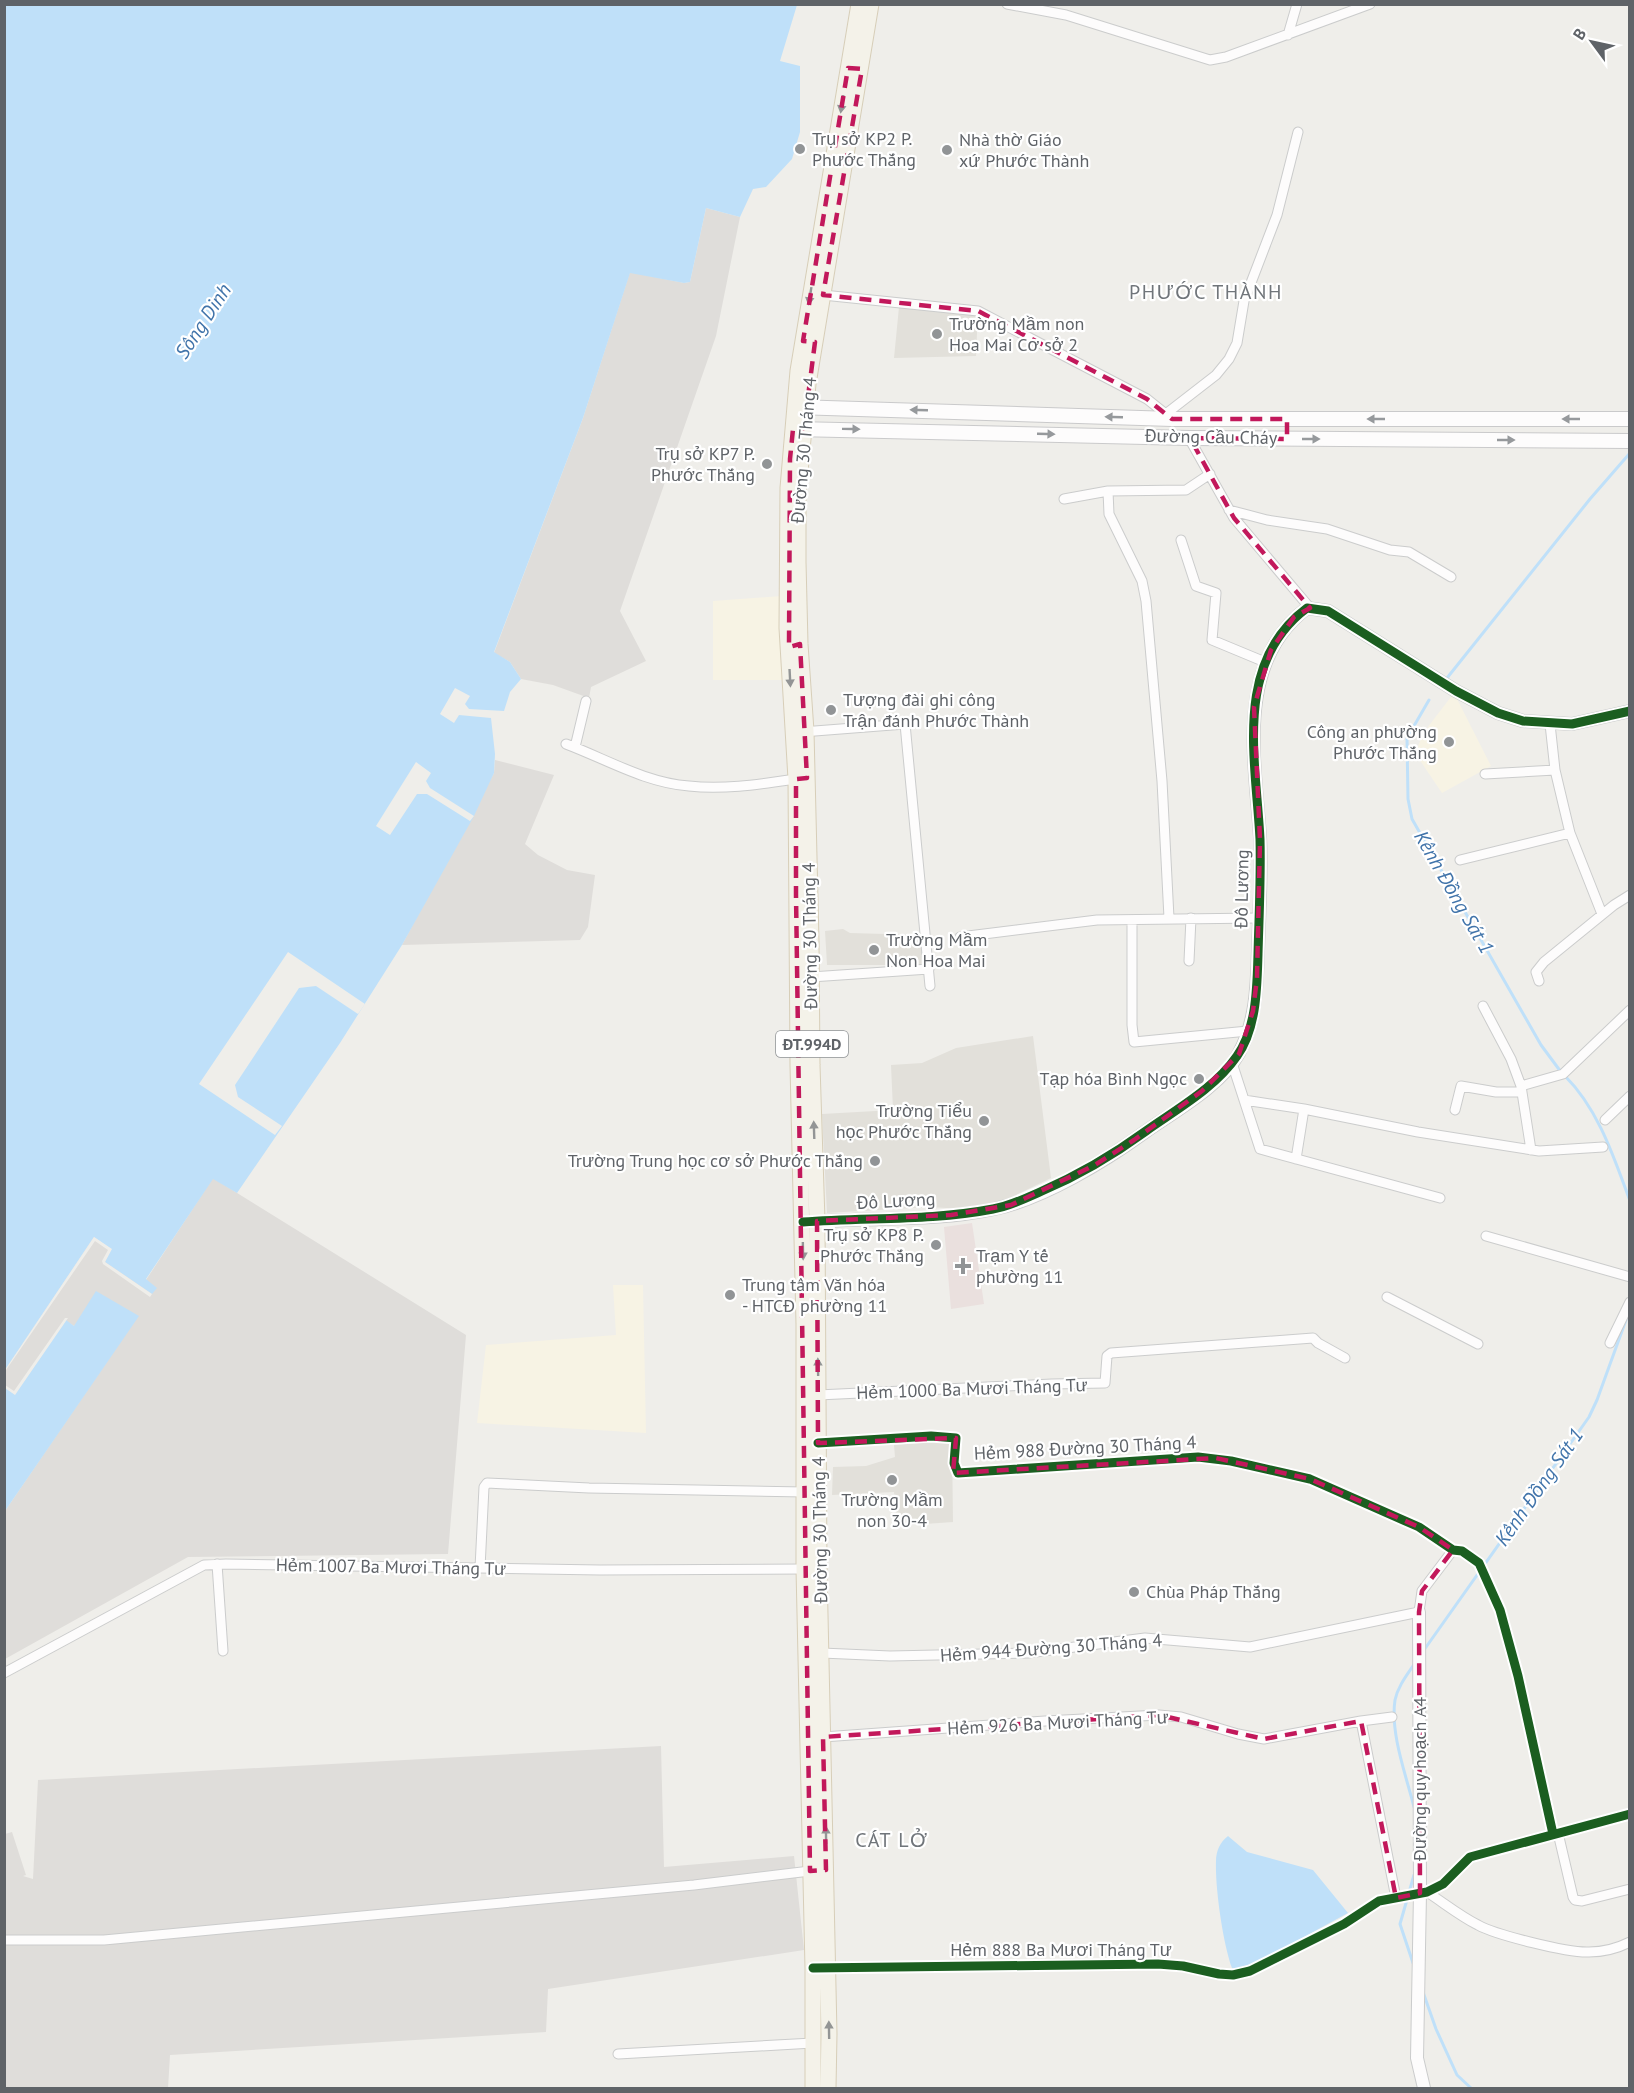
<svg xmlns="http://www.w3.org/2000/svg" width="1634" height="2093" font-family="'PT Sans',sans-serif">
<style>
.commercial{fill:#f7f3e4}
.industrial{fill:#dfddda}
.education{fill:#e2e0da}
.medical{fill:#eae0de}
.water{fill:#bfe0f9}
.pier{fill:#efeeea}
.lines{fill:none;stroke-linecap:round;stroke-linejoin:round}
.stream{stroke:#bfe0f9;stroke-width:3}
.minor-casing{stroke:#cbcccc;stroke-width:11}
.tertiary-casing{stroke:#cbcccc;stroke-width:14}
.secondary-casing{stroke:#cacacb;stroke-width:16}
.primary-casing{stroke:#d7ceb8;stroke-width:17}
.minor{stroke:#fdfcfc;stroke-width:9}
.tertiary{stroke:#fdfcfc;stroke-width:12}
.secondary{stroke:#fdfcfc;stroke-width:14}
.primary{stroke:#f4f2e9;stroke-width:15}
.cycleway-casing{stroke:#fff;stroke-width:13}
.cycleway{stroke:#1b5e20;stroke-width:9}
.oneway{fill:#939595}
.oneway2{fill:#96999c}
.marked{fill:none;stroke:#c2185b;stroke-width:4.5;stroke-dasharray:12 8;stroke-linejoin:round}
.poi-dot{fill:#919496;stroke:#fff;stroke-width:2}
.labels{text-anchor:middle;stroke-width:4.5;stroke-linejoin:round;paint-order:stroke}
.shield{fill:#fff;stroke:#8f9295;stroke-width:1.5}
.shield-label{font-size:16px;font-weight:bold;fill:#5f6368}
.poi-label{font-size:18px;fill:#5f6368;stroke:#fff;text-anchor:start}
.street-label{font-size:18px;fill:#5f6368;stroke:#fff}
.neighbourhood-label{font-size:20px;letter-spacing:1.5px;fill:#70757a;stroke:#fff}
.water-label{font-size:20px;font-style:italic;fill:#4174aa;stroke:#fff}
</style>
<rect width="100%" height="100%" fill="#efeeea"/>
<!-- commercial -->
<path class="commercial" d="M782,596L783,680H713V601Z
M1454,693L1491,766L1442,793L1415,753L1424,732Z
M613,1285H643L646,1433L477,1423L486,1345L616,1335Z"/>
<!-- industrial -->
<path class="industrial" d="M706,208L740,217L716,336L620,611L646,661L591,687L589,698L553,685L521,679L510,662L494,653L583,418L630,272L684,283L690,282Z
M495,760L554,775L525,844L538,855L567,870L595,875L588,927L580,940L402,945L494,773Z
M213,1178L466,1335L448,1554L188,1557L5,1659V1511L138,1316L74,1326L66,1321L15,1395L5,1388V1370L94,1237L146,1280Z
M661,1746L664,1867L794,1856L804,1950L548,1989L546,2032L170,2055L168,2088H5V1834L12,1832L26,1875L23,1876L33,1879L38,1780Z"/>
<!-- education -->
<path class="education" d="M899,307L978,310L976,356L894,358Z
M843,929L850,933L921,935L925,965H827L825,931Z
M1033,1036L1051,1178L1014,1196L991,1205L963,1209L929,1207L827,1213L822,1114L893,1110L891,1065L922,1063L956,1048Z
M946,1441L952,1444L953,1522L897,1526L894,1492L832,1495L833,1467L866,1466L895,1457L894,1445Z"/>
<!-- medical -->
<path class="medical" d="M972,1223L984,1304L951,1309L944,1227Z"/>
<!-- water -->
<path class="water" d="M5,5H797L780,61L800,66V132L792,159L766,187L753,189L740,217L706,208L690,282L684,283L630,273L583,418L494,652L510,662L521,679L510,692L504,711L469,709L465,704L470,696L455,688L440,714L454,723L459,715L491,718L495,754L494,773L474,816L402,945L340,1043L237,1193L213,1179L146,1279L157,1288L152,1294L105,1262L111,1249L94,1237L5,1370Z
M96,1291L139,1316L5,1511V1388L15,1394L66,1320L74,1326Z
M1228,1836L1247,1852L1313,1870L1348,1913L1260,1961L1236,1969L1232,1968C1223,1943 1215,1888 1216,1861C1216,1851 1220,1842 1228,1836Z"/>
<!-- pier -->
<path class="pier" d="M416,762L431,773L426,781L430,788L474,816L470,821L427,794H417L390,835L376,826Z
M288,952L365,1004L358,1014L316,986L299,988L235,1085L238,1097L282,1126L275,1135L199,1084Z
M94,1237L112,1249L105,1262L152,1294L150,1297L103,1264L102,1261L108,1250L95,1241L4,1373L5,1370Z
M65,1318H68L15,1395L5,1388V1385L14,1391Z"/>
<g class="lines">
<!-- stream -->
<path class="stream" d="M1447,678L1590,499L1630,453
M1429,700L1407,738L1408,799L1412,819L1541,1045L1561,1072
M1565,1076C1599,1110 1614,1158 1630,1201
M1424,1650L1589,1417L1597,1400L1626,1320
M1414,1807C1406,1775 1390,1733 1395,1700C1398,1686 1407,1675 1415,1663
M1413,1963L1400,1924L1414,1875
M1423,1992L1436,2029L1457,2075L1471,2088"/>
<defs>
<path id="minor" d="M1007,4L1066,15L1210,60L1226,57L1370,4
M1288,35L1297,4
M823,295L978,311L1147,399L1172,419
M1167,413L1216,375L1229,359L1237,343L1244,301L1277,215L1298,132
M1189,438L1234,518L1310,608
M1064,499L1108,491
M1229,510L1267,520L1327,529L1390,550L1409,552L1451,577
M1181,540L1196,586L1216,593L1212,640L1265,662
M1550,724L1555,770L1570,833L1602,914
M802,732L905,724L930,986
M566,744C606,759 646,783 689,786C724,790 761,784 796,779
M575,747L586,701
M1485,774L1555,770
M1460,860L1570,833
M1169,918L1162,781L1146,601L1142,581L1109,514L1108,491L1186,490L1210,474
M1132,920V1025L1134,1042L1248,1031
M960,937L1097,920L1259,918
M1189,961L1191,918
M811,977L929,969
M1539,981L1536,972L1544,962L1614,905L1630,895
M1483,1006L1511,1059L1521,1086L1531,1150
M1232,1063L1260,1149L1440,1198
M1521,1086L1563,1074L1630,1010
M1244,1100L1304,1109
M1455,1110L1461,1086L1496,1092H1522
M1605,1120L1630,1096
M1296,1159L1304,1109L1418,1132L1539,1151L1603,1147
M1486,1236L1630,1277
M1387,1297L1478,1344
M1610,1343L1630,1302
M818,1395L1052,1384L1105,1383L1107,1356L1111,1353L1313,1338L1318,1343L1345,1358
M818,1443L931,1436L956,1438L954,1463L958,1473L1198,1457L1231,1461L1310,1479L1419,1527L1453,1550L1462,1551L1479,1563L1500,1610L1518,1676L1553,1834
M217,1564L223,1651
M480,1568L484,1487L487,1483L589,1488L805,1492
M822,1653L890,1656L1028,1653L1145,1638L1250,1647L1419,1612L1422,1591L1453,1550
M4,1673L204,1565L226,1564L600,1570L804,1569
M1361,1721L1392,1717
M823,1737L1045,1721L1159,1715L1181,1717L1238,1734L1264,1739L1361,1721L1396,1898
M1558,1833L1573,1897L1575,1900L1582,1901L1630,1889
M1427,1892C1444,1903 1460,1916 1478,1925C1496,1935 1568,1953 1589,1952C1603,1952 1618,1948 1630,1942
M4,1940H104L694,1885L810,1871
M825,1968L1158,1964L1183,1966L1219,1974L1233,1975L1250,1971L1344,1924L1379,1901L1427,1892L1443,1884L1470,1857L1630,1814
M618,2054L813,2043"/>
<path id="tertiary" d="M810,1222C871,1217 934,1222 994,1209C1043,1199 1105,1161 1145,1132C1175,1111 1222,1085 1239,1053C1256,1022 1257,985 1258,951C1259,914 1262,875 1260,837C1255,760 1235,662 1307,608L1328,611L1456,691L1498,713L1523,721L1572,724L1630,711
M1419,1612L1420,1893L1417,2058L1424,2088"/>
<path id="secondary" d="M795,407L1172,419H1630
M795,429L1189,438L1630,441"/>
<path id="primary" d="M813,2088V1968L804,1569V1324L798,1065L796,779L787,628L788,488L798,371L859,4
M828,2088L829,2034L819,1568L817,1221L812,1065L811,941L806,731L800,644L798,562V494L808,384L871,4"/>
</defs>
<!-- minor casing -->
<use href="#minor" class="minor-casing"/>
<!-- tertiary casing -->
<use href="#tertiary" class="tertiary-casing"/>
<!-- secondary casing -->
<use href="#secondary" class="secondary-casing"/>
<!-- primary casing -->
<use href="#primary" class="primary-casing"/>
<!-- minor -->
<use href="#minor" class="minor"/>
<!-- tertiary -->
<use href="#tertiary" class="tertiary"/>
<!-- secondary -->
<use href="#secondary" class="secondary"/>
<!-- primary -->
<use href="#primary" class="primary"/>
<defs>
<path id="cycleway" d="M803,1222C866,1217 931,1221 993,1209C1011,1206 1026,1198 1042,1191C1079,1175 1113,1155 1146,1131C1177,1109 1215,1088 1237,1056C1257,1028 1257,986 1258,954C1259,916 1261,877 1260,839C1256,760 1233,663 1307,608L1328,611L1456,691L1498,713L1523,721L1572,724L1630,711
M818,1443L931,1436L956,1438L954,1463L958,1473L1198,1457L1231,1461L1310,1479L1419,1527L1453,1550L1462,1551L1479,1563L1500,1610L1518,1676L1553,1834
M813,1968L1158,1964L1183,1966L1219,1974L1233,1975L1250,1971L1344,1924L1379,1901L1427,1892L1443,1884L1470,1857L1630,1814"/>
</defs>
<!-- cycleway casing -->
<use href="#cycleway" class="cycleway-casing"/>
<!-- cycleway -->
<use href="#cycleway" class="cycleway"/>
</g>
<!-- one-way arrows -->
<defs><path id="oneway-solid" d="M-6-.8H1V-3.2L6.5 0L1 3.2V.8H-6Z" transform="scale(1.5)"/></defs>
<g class="oneway">
<use href="#oneway-solid" transform="translate(842 104) rotate(99)"/>
<use href="#oneway-solid" transform="translate(810 296) rotate(99)"/>
<use href="#oneway-solid" transform="translate(790 678) rotate(87)"/>
<use href="#oneway-solid" transform="translate(814 1130) rotate(-92)"/>
<use href="#oneway-solid" transform="translate(803 1251) rotate(89)"/>
<use href="#oneway-solid" transform="translate(818 1367) rotate(-91)"/>
<use href="#oneway-solid" transform="translate(826 1835) rotate(-91)"/>
<use href="#oneway-solid" transform="translate(829 2030) rotate(-91)"/>
</g>
<g class="oneway2">
<use href="#oneway-solid" transform="translate(919 410) rotate(-178)"/>
<use href="#oneway-solid" transform="translate(1114 417) rotate(-178)"/>
<use href="#oneway-solid" transform="translate(1376 419) rotate(180)"/>
<use href="#oneway-solid" transform="translate(1571 419) rotate(180)"/>
<use href="#oneway-solid" transform="translate(851 429) rotate(1)"/>
<use href="#oneway-solid" transform="translate(1046 434) rotate(2)"/>
<use href="#oneway-solid" transform="translate(1311 439)"/>
<use href="#oneway-solid" transform="translate(1506 440)"/>
</g>
<!-- marked area -->
<path class="marked" d="M848,68L862,69L823,295L978,311L1147,399L1172,419H1287V439L1190,438L1234,518L1310,608L1294,617L1271,650L1254,707L1260,840L1257,978L1253,1011L1239,1054L1202,1091L1134,1140L1095,1165L1011,1205L951,1215L817,1221L818,1443L956,1438L953,1473L1216,1458L1310,1479L1419,1527L1453,1550L1422,1591L1419,1612L1420,1893L1396,1898L1361,1721L1264,1739L1159,1715L823,1737L826,1870L810,1871L796,895V779L807,778L800,644L789,647L790,459L793,429L804,428L815,342L803,341Z"/>
<!-- markers -->
<g class="poi-dot">
<circle cx="800" cy="149" r="6"/>
<circle cx="947" cy="150" r="6"/>
<circle cx="937" cy="334" r="6"/>
<circle cx="767" cy="464" r="6"/>
<circle cx="831" cy="710" r="6"/>
<circle cx="1449" cy="742" r="6"/>
<circle cx="874" cy="950" r="6"/>
<circle cx="1199" cy="1079" r="6"/>
<circle cx="984" cy="1121" r="6"/>
<circle cx="875" cy="1161" r="6"/>
<circle cx="936" cy="1245" r="6"/>
<path d="M960 1257h6v6h6v6h-6v6h-6v-6h-6v-6h6z"/>
<circle cx="730" cy="1295" r="6"/>
<circle cx="892" cy="1480" r="6"/>
<circle cx="1134" cy="1592" r="6"/>
</g>
<g class="labels">
<!-- shield labels -->
<rect class="shield" x="776" y="1031" width="72" height="26" rx="4.5"/>
<g class="shield-label">
<text x="812" y="1050">ĐT.994D</text>
</g>
<!-- poi labels -->
<g class="poi-label">
<text x="812" y="145">Trụ sở KP2 P.<tspan x="812" dy="21">Phước Thắng</tspan></text>
<text x="959" y="146">Nhà thờ Giáo<tspan x="959" dy="21">xứ Phước Thành</tspan></text>
<text x="949" y="330">Trường Mầm non<tspan x="949" dy="21">Hoa Mai Cơ sở 2</tspan></text>
<text x="755" y="460" text-anchor="end">Trụ sở KP7 P.<tspan x="755" dy="21">Phước Thắng</tspan></text>
<text x="843" y="706">Tượng đài ghi công<tspan x="843" dy="21">Trận đánh Phước Thành</tspan></text>
<text x="1437" y="738" text-anchor="end">Công an phường<tspan x="1437" dy="21">Phước Thắng</tspan></text>
<text x="886" y="946">Trường Mầm<tspan x="886" dy="21">Non Hoa Mai</tspan></text>
<text x="1187" y="1085" text-anchor="end">Tạp hóa Bình Ngọc</text>
<text x="972" y="1117" text-anchor="end">Trường Tiểu<tspan x="972" dy="21">học Phước Thắng</tspan></text>
<text x="863" y="1167" text-anchor="end">Trường Trung học cơ sở Phước Thắng</text>
<text x="924" y="1241" text-anchor="end">Trụ sở KP8 P.<tspan x="924" dy="21">Phước Thắng</tspan></text>
<text x="976" y="1262">Trạm Y tế<tspan x="976" dy="21">phường 11</tspan></text>
<text x="742" y="1291">Trung tâm Văn hóa<tspan x="742" dy="21">- HTCĐ phường 11</tspan></text>
<text x="892" y="1506" text-anchor="middle">Trường Mầm<tspan x="892" dy="21">non 30-4</tspan></text>
<text x="1146" y="1598">Chùa Pháp Thắng</text>
</g>
<!-- street labels -->
<g class="street-label">
<text transform="translate(1211 437) rotate(1)" y="6">Đường Cầu Cháy</text>
<text transform="translate(804 450) rotate(-85)" y="6">Đường 30 Tháng 4</text>
<text transform="translate(1242 889) rotate(-89)" y="6">Đô Lương</text>
<text transform="translate(810 936) rotate(-91)" y="6">Đường 30 Tháng 4</text>
<text transform="translate(896 1201) rotate(-3)" y="6">Đô Lương</text>
<text transform="translate(972 1389) rotate(-2)" y="6">Hẻm 1000 Ba Mươi Tháng Tư</text>
<text transform="translate(1085 1448) rotate(-3)" y="6">Hẻm 988 Đường 30 Tháng 4</text>
<text transform="translate(820 1530) rotate(-91)" y="6">Đường 30 Tháng 4</text>
<text transform="translate(391 1567) rotate(1)" y="6">Hẻm 1007 Ba Mươi Tháng Tư</text>
<text transform="translate(1051 1648) rotate(-4)" y="6">Hẻm 944 Đường 30 Tháng 4</text>
<text transform="translate(1058 1723) rotate(-3)" y="6">Hẻm 926 Ba Mươi Tháng Tư</text>
<text transform="translate(1420 1779) rotate(-90)" y="6">Đường quy hoạch A4</text>
<text x="1061" y="1956">Hẻm 888 Ba Mươi Tháng Tư</text>
</g>
<!-- neighbourhood labels -->
<g class="neighbourhood-label">
<text x="1206" y="299">PHƯỚC THÀNH</text>
<text x="892" y="1847">CÁT LỞ</text>
</g>
<!-- water labels -->
<g class="water-label">
<text transform="translate(203 321) rotate(-57)" y="7">Sông Dinh</text>
<text transform="translate(1454 892) rotate(60)" y="7">Kênh Đồng Sát 1</text>
<text transform="translate(1539 1487) rotate(-55)" y="7">Kênh Đồng Sát 1</text>
</g>
</g>
<!-- border -->
<rect width="1634" height="2093" fill="none" stroke="#5f6368" stroke-width="12"/>
<!-- north arrow -->
<g transform="translate(1592 42) rotate(303)" stroke="#ffffff" stroke-width="4.5" paint-order="stroke">
<path d="M0-4.5L10 22L0 15L-10 22Z" fill="#5f6368"/>
<text y="-9" font-size="16" font-weight="bold" text-anchor="middle" fill="#5f6368">B</text>
</g>
</svg>
